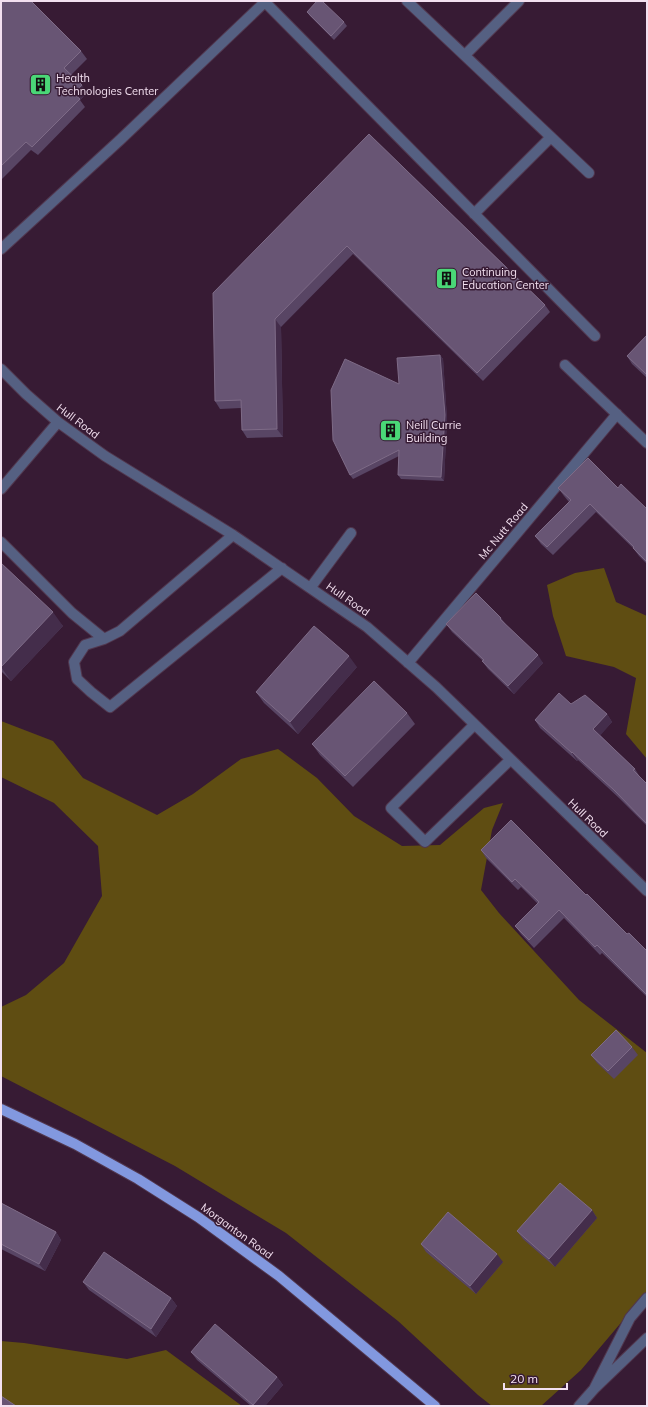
<svg xmlns="http://www.w3.org/2000/svg" width="648" height="1407" font-family="Mulish,sans-serif">
<style>
.green{fill:#5f4d12}
.lines{fill:none;stroke-linecap:round;stroke-linejoin:round}
.minor-casing{stroke:#51374e;stroke-width:12}
.major-casing{stroke:#51374e;stroke-width:12}
.minor{stroke:#556082;stroke-width:10}
.major{stroke:#8298df;stroke-width:10}
.wall{fill:#584564}
.shaded-wall{fill:#442d4b}
.building{fill:#685574;stroke:#7e6b87}
.labels{text-anchor:middle;stroke-width:3;stroke-linejoin:round;paint-order:stroke}
.poi-label{font-size:11px;fill:#f3e0f0;stroke:#371b34;text-anchor:start}
.street-label{font-size:11px;fill:#f3e0f0;stroke:#371b34}
</style>
<rect width="100%" height="100%" fill="#371b34"/>
<!-- green -->
<path class="green" d="M604,568L616,602L647,616V759L626,734L636,678L614,667L566,656L553,616L547,585L575,573Z
M1,721L53,741L83,778L157,815L193,794L241,759L278,749L317,778L354,816L402,846L440,845L484,808L503,803L492,830L481,890L499,913L579,1000L647,1053V1292L581,1370L541,1406H492L478,1395L398,1321L286,1233L175,1166L1,1076V1007L26,995L64,963L102,896L98,846L54,803L1,777Z
M1,1341L24,1343L127,1359L166,1350L242,1406H1Z"/>
<g class="lines">
<defs>
<path id="minor" d="M407,1L589,173
M265,2L595,336
M465,55L519,1
M474,214L551,137
M1,249L121,139L266,1
M565,365L647,443
M1,369L26,394L58,422L105,456L233,535L367,627L436,687L647,891
M1,489L58,422
M233,535L120,631L104,639L85,645L74,662L77,679L91,692L110,707L282,568
M1,542L72,613L104,639
M311,587L351,533
M408,663L617,414
M474,725L391,808L425,842L510,760
M594,1389L630,1318L647,1298
M579,1406L594,1389L647,1338"/>
<path id="major" d="M1,1109L75,1144L138,1179L198,1217L279,1276L435,1406"/>
</defs>
<!-- minor casing -->
<use href="#minor" class="minor-casing"/>
<!-- major casing -->
<use href="#major" class="major-casing"/>
<!-- minor -->
<use href="#minor" class="minor"/>
<!-- major -->
<use href="#major" class="major"/>
</g>
<!-- wall -->
<path class="wall" d="M1,1L81,51L87,59L71,75L87,93L80,100L85,107L38,155L31,150L1,180Z
M307,12L344,22L347,26L334,40L310,16Z
M369,134L545,305L550,312L483,381L353,254L281,327L283,437L247,438L242,430L241,408L220,409L215,401Z
M647,335V378L632,364L627,356Z
M440,355L443,359L447,419L444,481L401,479L398,475L399,456L353,479L350,475L399,384Z
M558,488H618L647,509V564L639,556L633,548L596,512L553,555L541,544L535,536L569,502L564,496Z
M1,563L63,626L11,681L1,671Z
M501,618L507,626L543,663L514,694L488,669L482,661H483L452,632L446,624Z
M357,667L298,734L264,703L256,692Z
M571,704L607,714L612,722L600,735L635,769L640,777L647,784V826L619,798L578,760L577,761L540,728L535,720Z
M407,713L415,724L353,787L320,755L312,744Z
M481,850L586,895L627,934L647,951V997L602,953L600,955L564,918L534,948L521,934L515,926L538,904L521,887L518,890L486,858Z
M632,1047L638,1055L614,1079L597,1063L591,1055Z
M1,1203L56,1232L61,1240L45,1271L1,1249Z
M592,1210L597,1218L555,1267L523,1239L517,1231Z
M421,1244L503,1262L476,1294L426,1252Z
M83,1282L171,1298L177,1306L156,1337L89,1290Z
M191,1352L277,1377L283,1385L265,1406H251L197,1360Z"/>
<!-- shaded-wall -->
<path class="shaded-wall" d="M82,85L87,93L80,100L74,94Z
M275,319L281,327L283,437L277,429Z
M440,355L443,359L447,419L444,481L441,477Z
M53,612L63,626L11,681L1,667Z
M538,655L543,663L514,694L508,686Z
M349,656L357,667L298,734L290,722Z
M607,714L612,722L599,737L593,729Z
M572,752L578,760L577,761L572,753Z
M592,1210L597,1218L555,1267L549,1259Z
M56,1232L61,1240L45,1271L39,1264Z
M497,1254L503,1262L476,1294L470,1286Z
M171,1298L177,1306L156,1337L151,1329Z
M277,1377L283,1385L265,1406H254L253,1405Z"/>
<!-- building -->
<path class="building" d="M1,1H31L81,51L64,68L82,85L74,94L80,99L32,147L26,142L1,166Z
M317,1H322L344,22L331,36L307,12Z
M369,134L545,305L477,373L347,246L275,319L277,429L242,430L241,400L215,401L213,293Z
M647,335V375L627,356Z
M440,355L445,415L441,477L398,475L399,450L350,475L333,440L331,390L345,359L399,384L397,358Z
M588,458L618,488L621,484L647,509V562L633,548L634,547L590,504L547,547L535,536L571,500L558,488Z
M1,563L53,612L1,667Z
M476,593L501,618L500,619L538,655L508,686L482,661L484,660L446,624Z
M314,626L349,656L290,722L256,692Z
M374,681L407,713L345,776L312,744Z
M559,693L571,704L585,695L607,714L593,729L635,769L633,770L647,784V824L614,790L572,752V753L535,720Z
M511,820L586,895L587,894L627,934L629,933L647,951V995L597,945L595,947L559,910L529,940L515,926L539,902L515,879L512,882L481,850Z
M616,1030L632,1047L608,1071L591,1055Z
M560,1183L592,1210L549,1259L517,1231Z
M1,1203L56,1232L39,1264L1,1244Z
M448,1212L497,1254L470,1286L421,1244Z
M104,1252L171,1298L151,1329L83,1282Z
M215,1324L277,1377L253,1405L191,1352Z
M1,1396L16,1406H1Z"/>
<!-- icons -->
<defs>
<symbol id="building-square" viewBox="-11 -11 22 22"><rect x="-9" y="-9" width="18" height="18" rx="4" fill="#4ad777" stroke="#371b34"/><path d="M-4-6H4V6H1V3H-1V6H-4ZM-2.5-4.3h1.7v1.8h-1.7ZM.8-4.3h1.7v1.8H.8ZM-2.5-1h1.7V.8h-1.7ZM.8-1h1.7V.8H.8Z" fill="#111"/></symbol>
</defs>
<g fill-rule="evenodd">
<use href="#building-square" x="28" y="72" width="25" height="25"/>
<use href="#building-square" x="434" y="266" width="25" height="25"/>
<use href="#building-square" x="378" y="418" width="25" height="25"/>
</g>
<g class="labels">
<!-- poi labels -->
<g class="poi-label">
<text x="56" y="82">Health<tspan x="56" dy="13">Technologies Center</tspan></text>
<text x="462" y="276">Continuing<tspan x="462" dy="13">Education Center</tspan></text>
<text x="406" y="429">Neill Currie<tspan x="406" dy="13">Building</tspan></text>
</g>
<!-- street labels -->
<g class="street-label">
<text transform="translate(78 421) rotate(37)" y="4">Hull Road</text>
<text transform="translate(503 531) rotate(-50)" y="4">Mc Nutt Road</text>
<text transform="translate(348 599) rotate(35)" y="4">Hull Road</text>
<text transform="translate(588 818) rotate(44)" y="4">Hull Road</text>
<text transform="translate(237 1231) rotate(36)" y="4">Morganton Road</text>
</g>
</g>
<!-- border -->
<rect width="648" height="1407" fill="none" stroke="#f3e0f0" stroke-width="4"/>
<!-- scale -->
<path d="M504 1383v6h63v-6" fill="none" stroke="#f3e0f0" stroke-width="2"/>
<text x="510" y="1383" font-size="12" fill="#f3e0f0" stroke="#371b34" stroke-width="3" paint-order="stroke">20 m</text>
</svg>
